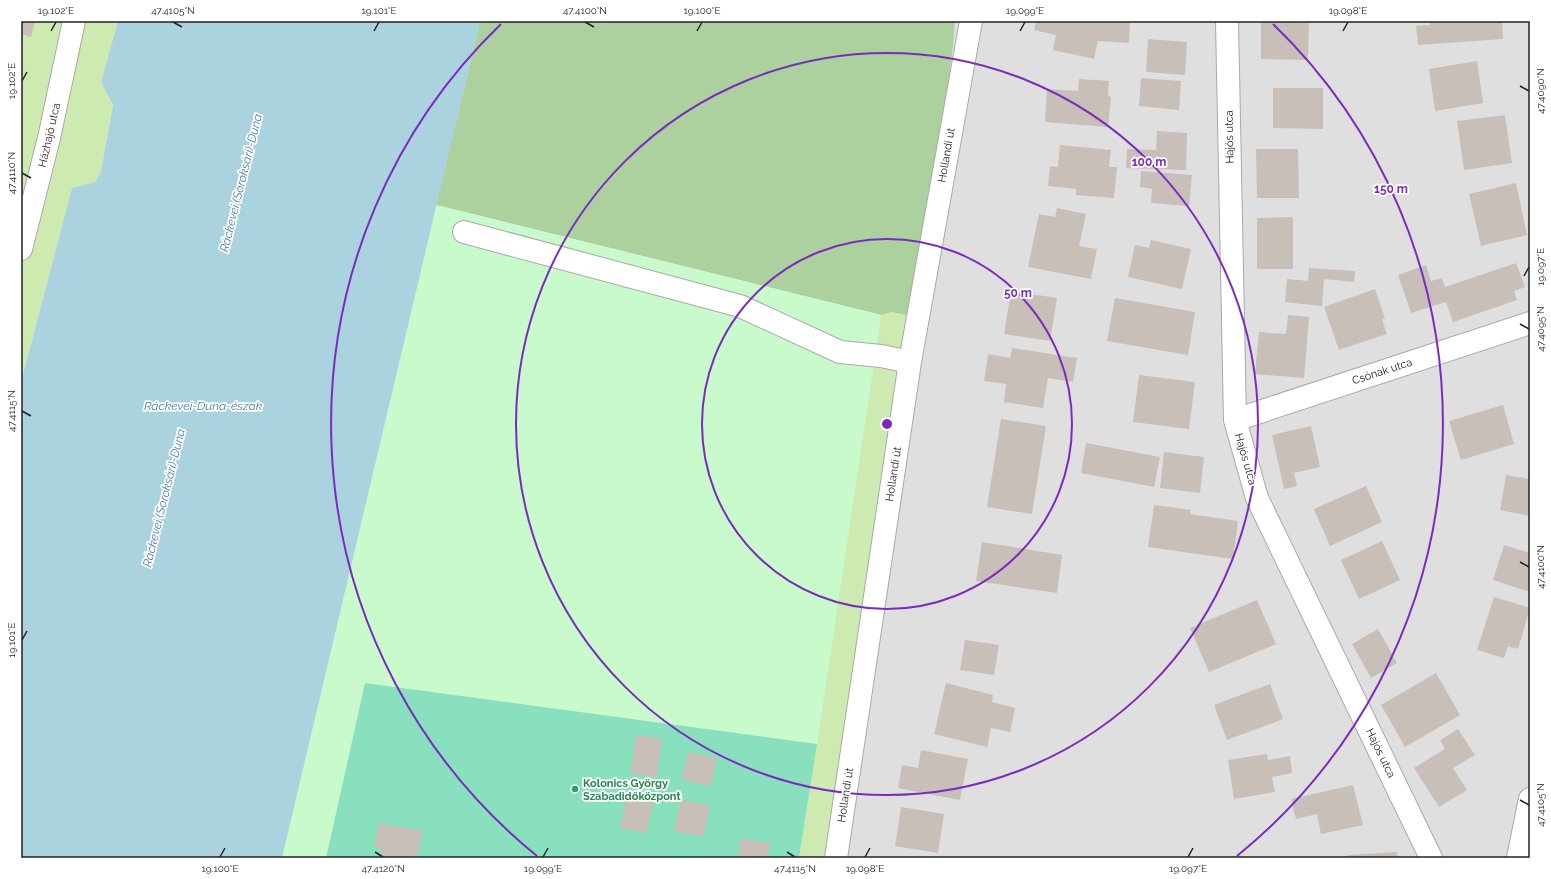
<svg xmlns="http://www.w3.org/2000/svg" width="1551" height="879" font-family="Raleway,sans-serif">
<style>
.residential{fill:#e0dfdf}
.grass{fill:#cdebb0}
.forest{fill:#add19e}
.park{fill:#c8facc}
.pitch{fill:#88e0be}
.water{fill:#aad3df}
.building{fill:#c7bfb8}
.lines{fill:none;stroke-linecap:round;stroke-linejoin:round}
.minor-casing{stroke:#a9a9a9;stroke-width:24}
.minor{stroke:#fff;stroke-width:22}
.ticks{fill:none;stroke:#222;stroke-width:1.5}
.ring{fill:none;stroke:#7b2cbf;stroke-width:2}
.leisure-dot{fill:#2e9e5b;stroke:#fff;stroke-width:1.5}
.labels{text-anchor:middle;stroke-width:3.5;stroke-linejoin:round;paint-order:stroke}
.street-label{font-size:11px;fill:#222;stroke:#fff}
.leisure-label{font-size:11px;font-weight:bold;fill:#27864d;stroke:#fff;text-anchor:start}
.water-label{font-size:12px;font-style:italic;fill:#4a7aab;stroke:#fff}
.centre{fill:#7b2cbf;stroke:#fff;stroke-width:2}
.ring-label{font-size:12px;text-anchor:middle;font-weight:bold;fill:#7b2cbf;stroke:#fff;stroke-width:3.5;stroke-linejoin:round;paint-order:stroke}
.neatline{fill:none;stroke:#222;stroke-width:1.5}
.ticks-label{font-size:10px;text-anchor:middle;fill:#222}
</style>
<rect width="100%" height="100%" fill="#f2efe9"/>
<!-- residential -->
<path class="residential" d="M955,21H1530V858H848L953,46Z"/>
<!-- grass -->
<path class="grass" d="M21,21H118L101,82L113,105L101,171L95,182L72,188L21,382Z
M892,312L918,318L848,858H799L881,315Z"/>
<!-- forest -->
<path class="forest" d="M480,21H955L953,46L918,318L892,312L881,315L436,205Z"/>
<!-- park -->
<path class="park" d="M436,205L881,315L817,744L365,683L326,858H282Z"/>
<!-- pitch -->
<path class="pitch" d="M365,683L817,744L799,858H326Z"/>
<!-- water -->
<path class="water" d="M118,21H480L282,858H21V382L72,188L95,182L101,171L113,105L101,82Z"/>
<!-- building -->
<path class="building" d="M21,21H35L31,37L21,34Z
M1036,21H1130L1129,43L1098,41L1094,59L1053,50L1056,35L1034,30Z
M1261,21H1309L1308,60L1261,59Z
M1430,21H1502L1503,39L1418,45L1416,26L1430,25Z
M1148,39L1187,42L1185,75L1146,72Z
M1477,61L1483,103L1435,111L1429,69Z
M1141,78L1181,81L1179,110L1139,106Z
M1079,79L1109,81L1108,96L1111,97L1108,127L1045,122L1047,89L1078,91Z
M1273,88H1323V129L1273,128Z
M1505,115L1512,163L1464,170L1457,121Z
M1157,131L1187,133L1186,170L1126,168L1127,149L1156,150Z
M1060,145L1111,150L1109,167H1117L1114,198L1076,195V189L1048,186L1050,166L1058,167Z
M1256,149H1298L1299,198H1257Z
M1141,171L1192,175L1189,206L1151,203L1152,189L1140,187Z
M1516,183L1527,235L1481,246L1469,194Z
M1057,208L1086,214L1079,246L1097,249L1091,279L1028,267L1039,214L1055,217Z
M1293,217V269H1257V218Z
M1151,240L1191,249L1182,289L1128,277L1135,245L1149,248Z
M1516,263L1525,287L1514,291L1517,300L1453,322L1446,302L1411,313L1398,275L1426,265L1431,281L1442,278L1445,287Z
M1309,268L1355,271L1354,282L1324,279L1322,306L1285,302L1287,279L1308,281Z
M1375,289L1385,319H1382L1387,334L1339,350L1324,307Z
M1011,291L1057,298L1050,341L1004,334Z
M1115,298L1195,312L1188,355L1107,341Z
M1288,315L1309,317L1304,378L1255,374L1259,332L1286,334Z
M1012,348L1077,358L1073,382L1048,378L1043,408L1004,402L1006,384L984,381L988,354L1010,358Z
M1139,375L1195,382L1189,429L1133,422Z
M1503,405L1514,444L1461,460L1449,421Z
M1001,419L1046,426L1032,514L987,507Z
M1311,426L1320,467L1294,473L1297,486L1284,489L1272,435Z
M1086,443L1160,457L1154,487L1081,473Z
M1164,452L1204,457L1200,493L1160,488Z
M1506,475L1530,479V516L1500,510Z
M1366,486L1382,522L1330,546L1314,509Z
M1154,505L1191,510L1190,514L1238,521L1233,559L1148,547Z
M1382,541L1400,580L1359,599L1341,560Z
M982,542L1062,555L1057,593L976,581Z
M1504,545L1530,553V592L1493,580Z
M1494,597L1530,608L1518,649L1508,646L1504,658L1477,650Z
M1257,600L1276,644L1209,672L1190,628Z
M1378,629L1397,663L1371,678L1352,644Z
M965,640L999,645L994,675L960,670Z
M1436,673L1460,715L1405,747L1381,705Z
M946,683L993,695L992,702L1015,708L1010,732L991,728L987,747L934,734Z
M1270,684L1283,719L1227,740L1214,705Z
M1458,729L1475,755L1453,768L1467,790L1439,807L1414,768L1445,749L1440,740Z
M636,735L662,739L657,777L630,774Z
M921,750L968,759L960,800L898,788L902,765L918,768Z
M688,752L717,758L711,786L682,780Z
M1267,754L1268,760L1290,756L1292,773L1272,777L1275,792L1234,799L1228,760Z
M1353,785L1363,825L1321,834L1317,814L1296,819L1291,799Z
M627,794L654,799L646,833L620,828Z
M681,800L710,806L703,837L674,831Z
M901,807L944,814L938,853L895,846Z
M379,823L423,831L417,858H379L381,848L374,847Z
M741,838L770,843L767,858H738Z
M1397,852L1398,858H1348V855Z"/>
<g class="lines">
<defs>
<path id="minor" d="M1227,21L1235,420L1257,498L1431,858
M464,232L740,306L840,352L881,356L910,362
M21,249L49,138L74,21
M1235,420L1530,323
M836,858L910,362L971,21
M1518,858L1530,799"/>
</defs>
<!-- minor casing -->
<use href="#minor" class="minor-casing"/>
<!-- minor -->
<use href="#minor" class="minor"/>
</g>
<!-- ticks -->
<path class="ticks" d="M173,22L182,27M585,22L594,27M51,31L56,22M374,31L379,22M697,31L702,22M1020,31L1025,22M1343,31L1348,22M22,81L27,72M1520,86L1529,91M22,173L31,178M1524,276L1529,267M1520,324L1529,329M22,411L31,416M1520,562L1529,567M22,640L27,631M1520,800L1529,805M375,852L383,857M787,852L795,857M220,857L225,848M543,857L548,848M865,857L870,848M1188,857L1193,848"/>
<!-- distance rings -->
<g class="ring">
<circle cx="887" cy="424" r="185"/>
<circle cx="887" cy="424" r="371"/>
<path d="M537 856A556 556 0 0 1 501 24M1273 24A556 556 0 0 1 1237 856"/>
</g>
<!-- markers -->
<circle class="leisure-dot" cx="575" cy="789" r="4"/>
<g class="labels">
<!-- street labels -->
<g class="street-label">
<text transform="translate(49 135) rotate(-77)" y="4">Házhajó utca</text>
<text transform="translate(1229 137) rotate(-91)" y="4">Hajós utca</text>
<text transform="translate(946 155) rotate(-80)" y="4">Hollandi út</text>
<text transform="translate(1382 371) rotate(-18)" y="4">Csónak utca</text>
<text transform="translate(1246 459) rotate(74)" y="4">Hajós utca</text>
<text transform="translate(893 474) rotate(-81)" y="4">Hollandi út</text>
<text transform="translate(1381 753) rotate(64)" y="4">Hajós utca</text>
<text transform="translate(845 795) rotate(-81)" y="4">Hollandi út</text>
</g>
<!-- leisure labels -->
<g class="leisure-label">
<text x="583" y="787">Kolonics György<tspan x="583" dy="13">Szabadidőközpont</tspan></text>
</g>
<!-- water labels -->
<g class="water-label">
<text transform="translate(241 183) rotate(-76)" y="4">Ráckevei (Soroksári)-Duna</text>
<text x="203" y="410">Ráckevei-Duna-észak</text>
<text transform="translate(164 498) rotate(-76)" y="4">Ráckevei (Soroksári)-Duna</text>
</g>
</g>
<circle cx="887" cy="424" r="6" class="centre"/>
<g class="ring-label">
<text x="1149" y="166">100 m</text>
<text x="1391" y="193">150 m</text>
<text x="1018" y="297">50 m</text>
</g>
<!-- border -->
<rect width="1551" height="879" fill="none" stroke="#ffffff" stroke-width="44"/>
<rect x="22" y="22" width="1507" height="835" class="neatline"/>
<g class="ticks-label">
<text x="56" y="14">19.102°E</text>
<text x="173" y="14">47.4105°N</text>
<text x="379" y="14">19.101°E</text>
<text x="585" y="14">47.4100°N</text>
<text x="702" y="14">19.100°E</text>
<text x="1025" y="14">19.099°E</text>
<text x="1348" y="14">19.098°E</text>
<text transform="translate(11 81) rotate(-90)" y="4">19.102°E</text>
<text transform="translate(1540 91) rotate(-90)" y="4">47.4090°N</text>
<text transform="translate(11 173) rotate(-90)" y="4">47.4110°N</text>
<text transform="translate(1540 267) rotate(-90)" y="4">19.097°E</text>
<text transform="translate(1540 329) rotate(-90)" y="4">47.4095°N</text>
<text transform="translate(11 411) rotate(-90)" y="4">47.4115°N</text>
<text transform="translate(1540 567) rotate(-90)" y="4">47.4100°N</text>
<text transform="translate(11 640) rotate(-90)" y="4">19.101°E</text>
<text transform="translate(1540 805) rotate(-90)" y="4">47.4105°N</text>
<text x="220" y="872">19.100°E</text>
<text x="383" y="872">47.4120°N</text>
<text x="543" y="872">19.099°E</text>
<text x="795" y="872">47.4115°N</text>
<text x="865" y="872">19.098°E</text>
<text x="1188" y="872">19.097°E</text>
</g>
</svg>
